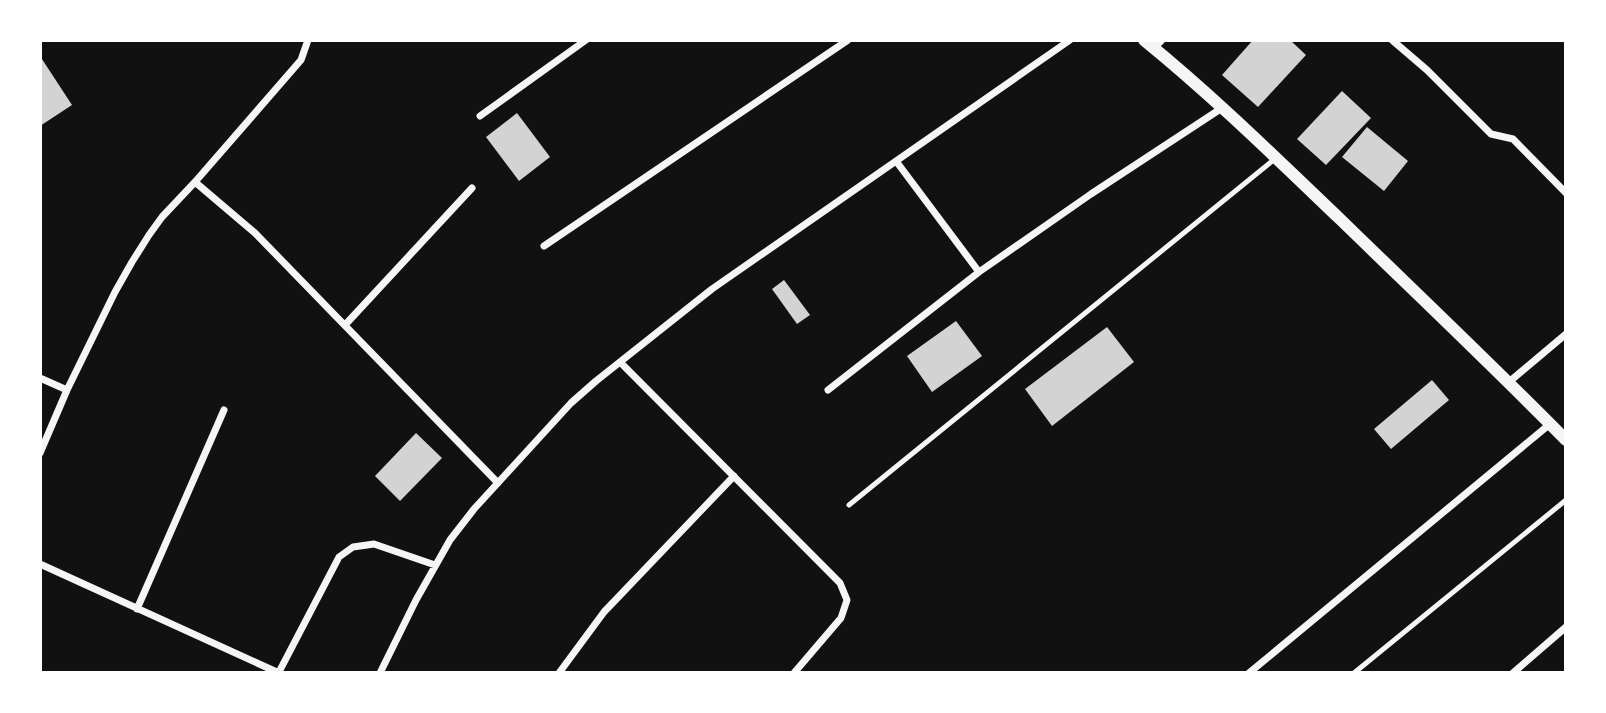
<svg xmlns="http://www.w3.org/2000/svg" width="1606" height="713" font-family="Karla,sans-serif">
<style>
.building{fill:#d3d3d3}
.lines{fill:none;stroke-linecap:round;stroke-linejoin:round}
.service{stroke:#f5f5f5;stroke-width:5}
.minor{stroke:#f5f5f5;stroke-width:7}
.tertiary{stroke:#f5f5f5;stroke-width:12}
</style>
<rect width="100%" height="100%" fill="#111"/>
<!-- building -->
<path class="building" d="M1253,40H1290L1306,55L1258,107L1222,75Z
M40,56L72,105L40,126Z
M1342,91L1371,118L1326,165L1297,139Z
M517,113L550,157L519,181L486,137Z
M1367,127L1408,161L1384,191L1342,157Z
M784,280L810,315L797,324L772,289Z
M956,321L982,356L932,392L907,356Z
M1107,327L1134,362L1052,426L1025,389Z
M1432,380L1449,400L1391,449L1374,429Z
M416,433L442,458L400,501L375,476Z"/>
<g class="lines">
<!-- service -->
<path class="service" d="M849,505L1276,158
M1354,673L1566,500"/>
<!-- minor -->
<path class="minor" d="M1392,40L1427,70L1491,134L1513,139L1566,193
M1154,48L1162,40
M480,116L586,40
M896,161L979,272
M195,182L255,233L498,483
M544,246L848,40
M345,325L472,188
M621,363L840,583L847,600L841,618L794,673
M40,378L67,390
M1509,382L1566,334
M828,390L979,272L1091,194L1222,108
M40,453L67,390L115,292L132,262L149,235L162,217L195,182L301,60L308,40
M40,564L279,673
M137,609L224,410
M279,672L339,557L353,547L374,544L435,565
M380,673L416,600L450,540L474,509L571,403L596,381L712,289L1070,40
M559,673L604,612L734,476
M1249,673L1550,424
M1513,673L1566,627"/>
<!-- tertiary -->
<path class="tertiary" d="M1144,40C1213,96 1277,159 1341,220C1416,293 1492,365 1566,440"/>
</g>
<!-- border -->
<rect width="1606" height="713" fill="none" stroke="#ffffff" stroke-width="84"/>
</svg>
